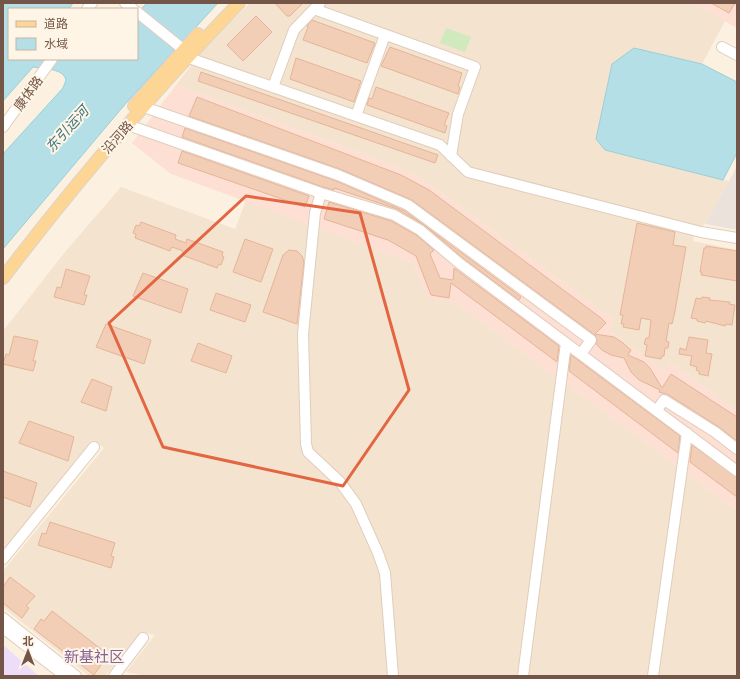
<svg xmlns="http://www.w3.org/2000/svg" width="740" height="679" font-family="'Space Grotesk','Noto Sans SC',sans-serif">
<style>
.residential{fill:#f4e3ce}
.commercial{fill:#fddfd3}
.industrial{fill:#ebe3db}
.education{fill:#eeddf8}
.green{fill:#d0eabe}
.water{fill:#b4dfe6;stroke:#9acfd8}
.building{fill:#f2ceb7;stroke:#e5b497}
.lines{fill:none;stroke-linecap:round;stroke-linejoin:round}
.minor-casing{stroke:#e0cdbc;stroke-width:12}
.major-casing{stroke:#dbd3cf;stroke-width:14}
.minor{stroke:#fff;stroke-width:10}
.major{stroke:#fdd696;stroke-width:12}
.marked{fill:none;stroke:#e36542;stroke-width:3;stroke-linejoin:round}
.labels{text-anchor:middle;stroke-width:4;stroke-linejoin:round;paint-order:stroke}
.street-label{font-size:13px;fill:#735647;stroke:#fff5e6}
.water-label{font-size:14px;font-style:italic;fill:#3e7680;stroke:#fff5e6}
.quarter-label{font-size:15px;fill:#856297;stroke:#fff5e6}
</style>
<rect width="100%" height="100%" fill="#fcf1e0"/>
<!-- residential -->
<path class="residential" d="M250,3H687L694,4L725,21L702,64L634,48L605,150L729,181L705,224L694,232L693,241L737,250V411L671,362L664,371L609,330L615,321L442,193L418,177L393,165L176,85L206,46Z
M121,187L235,229L246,201L413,263L429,298L455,302L737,511V676H146L126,672L155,635L141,632L105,676H89L3,607V571L104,448L94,440L3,551V331L65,252Z"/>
<!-- commercial -->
<path class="commercial" d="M687,3H737V28L694,4Z
M176,85L393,165L418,177L442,193L615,321L609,330L664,371L671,362L737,411V511L455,302L429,299L413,263L171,174L132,143Z"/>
<!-- industrial -->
<path class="industrial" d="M737,166V230L705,224L729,181Z"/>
<!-- education -->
<path class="education" d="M3,645L39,676H3Z"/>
<!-- green -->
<path class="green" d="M446,28L471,37L465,52L440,43Z"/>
<!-- water -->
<path class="water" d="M3,3H73L69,9H9V59H137V13L147,3H218L127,102L3,249V154L63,88L66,80C63,68 44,69 33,67L3,101Z
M634,48L702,64L737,82V153L723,180L605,150L596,139L612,64Z"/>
<!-- building -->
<path class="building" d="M275,3H303L290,16H287Z
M711,3H735L729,13Z
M256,16L272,32L243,61L227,45Z
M312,20L375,43L367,63L303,40L308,27L307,26Z
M390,47L462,73L458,86L460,87L458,94L381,66Z
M296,58L361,81L354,102L290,79Z
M201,72L438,155L435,163L198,81Z
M376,87L449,113L444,125L447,126L445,133L367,105L369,98L372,99Z
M197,97L401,175L429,190L601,318L606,323L595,334L614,337L623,343L631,350L628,355L644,362L650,368L662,388L671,374L737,417V441L719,427L667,394L659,392L660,390L639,380L631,372L624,358L611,355L602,350L596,344L597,340L595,335L412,200L340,169L189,116Z
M185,128L336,181L405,211L521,297L519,300L463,258L424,225L397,209L334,188V190L323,187L182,137Z
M182,151L309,196L305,207L178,163Z
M329,202L391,221L416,235L434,250L430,254L440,278L453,280L454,268L559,346L557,362L451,283L449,298L431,295L416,256L388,240L324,219Z
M141,222L176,235L175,239L186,243L187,239L223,252L222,256L224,257L221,265L219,264L217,268L182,255L183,251L172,247L170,251L135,238L136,234L133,233L136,225L139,226Z
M637,223L675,232L673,245L686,247L675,311L672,324L669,323L666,341L669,342L668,348H665L664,356H662L661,359L645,356L647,345L644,344L646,338H649L651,320L641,318L639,330L623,327L624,324H621L623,315H620Z
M245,239L273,249L261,282L233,272Z
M706,246L737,251V281L701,275L702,272H700L704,248H706Z
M289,250L297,251L302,256L304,262L297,324L263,312L283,255Z
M66,269L90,276L84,295H87L84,305L54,297L57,287L61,288Z
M143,273L188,289L181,313L133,296Z
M216,293L251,305L245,322L210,310Z
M702,297L710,298L709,300L730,302L729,304L735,305L732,325L726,324L725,326L706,321L705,323L697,321V319L691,318L696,298L701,299Z
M106,324L151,340L144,364L96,347Z
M14,336L38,341L33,361H36L33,371L3,364L6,354L9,355Z
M689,337L708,340L706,353L712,354L708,376L699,374V371L696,370L697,367L690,365L692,356L679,354L680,348L686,350Z
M198,343L232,356L226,373L191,361Z
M571,355L680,436L678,453L569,371Z
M92,379L112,387L106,411L81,402Z
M29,421L74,437L68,461L19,443Z
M692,445L737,477V497L690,462Z
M3,471L37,483L30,507L3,497Z
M50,522L115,543L111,556L114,557L111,568L38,545L42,533L46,534Z
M10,577L35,596L26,606L29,608L22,618L3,603V587Z
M52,611L106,653L98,663L101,665L94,675L34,629L41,619L44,621Z"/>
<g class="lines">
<defs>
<path id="minor" d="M125,3L133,9
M87,9L92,3
M314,9L475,67L458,114L451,156
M137,12L184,50L189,58L440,145L468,172L701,232L737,238
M722,47L737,55
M273,87L294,30L320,3
M144,107L338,175L408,205L591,340L581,354
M356,116L385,35
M128,125L321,193L394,215L420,230L459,263L737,471
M3,127L52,59
M321,193L315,213L303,334L306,444L308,452L340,482L356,504L378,553L385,573L393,676
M657,410L664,400L715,432L737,449
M3,559L94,447
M3,618L76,676
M3,628L65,676
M114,676L143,638
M523,676L566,343
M653,676L687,433"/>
<path id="major" d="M134,106L198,34
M3,278C76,182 155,90 239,3"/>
</defs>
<!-- minor casing -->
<use href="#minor" class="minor-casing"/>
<!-- major casing -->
<use href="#major" class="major-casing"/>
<!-- minor -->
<use href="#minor" class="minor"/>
<!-- major -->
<use href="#major" class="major"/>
</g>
<!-- marked area -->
<path class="marked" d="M246,196L360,213L409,390L343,486L163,447L109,323Z"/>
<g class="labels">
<!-- street labels -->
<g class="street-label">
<text transform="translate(28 93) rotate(-54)" y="5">康体路</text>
<text transform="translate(117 137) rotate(-48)" y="5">沿河路</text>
</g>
<!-- water labels -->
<g class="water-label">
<text transform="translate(67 129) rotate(-48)" y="5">东引运河</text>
</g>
<!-- quarter labels -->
<g class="quarter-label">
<text x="94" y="662">新基社区</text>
</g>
</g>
<!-- border -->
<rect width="740" height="679" fill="none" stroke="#735647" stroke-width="8"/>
<!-- legend -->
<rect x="8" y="8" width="130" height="52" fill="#fff5e6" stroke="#c7b5a6"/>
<rect x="16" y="21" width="20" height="6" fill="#fdd696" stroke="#c7b5a6"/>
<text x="44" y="28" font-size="12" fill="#735647">道路</text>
<rect x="16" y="38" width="20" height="12" fill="#b4dfe6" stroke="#c7b5a6"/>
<text x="44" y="48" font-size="12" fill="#735647">水域</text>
<!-- north arrow -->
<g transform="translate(28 651)" stroke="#fff5e6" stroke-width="3" paint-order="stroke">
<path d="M0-3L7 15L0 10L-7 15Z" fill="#735647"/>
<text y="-6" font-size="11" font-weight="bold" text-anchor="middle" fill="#735647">北</text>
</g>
</svg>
